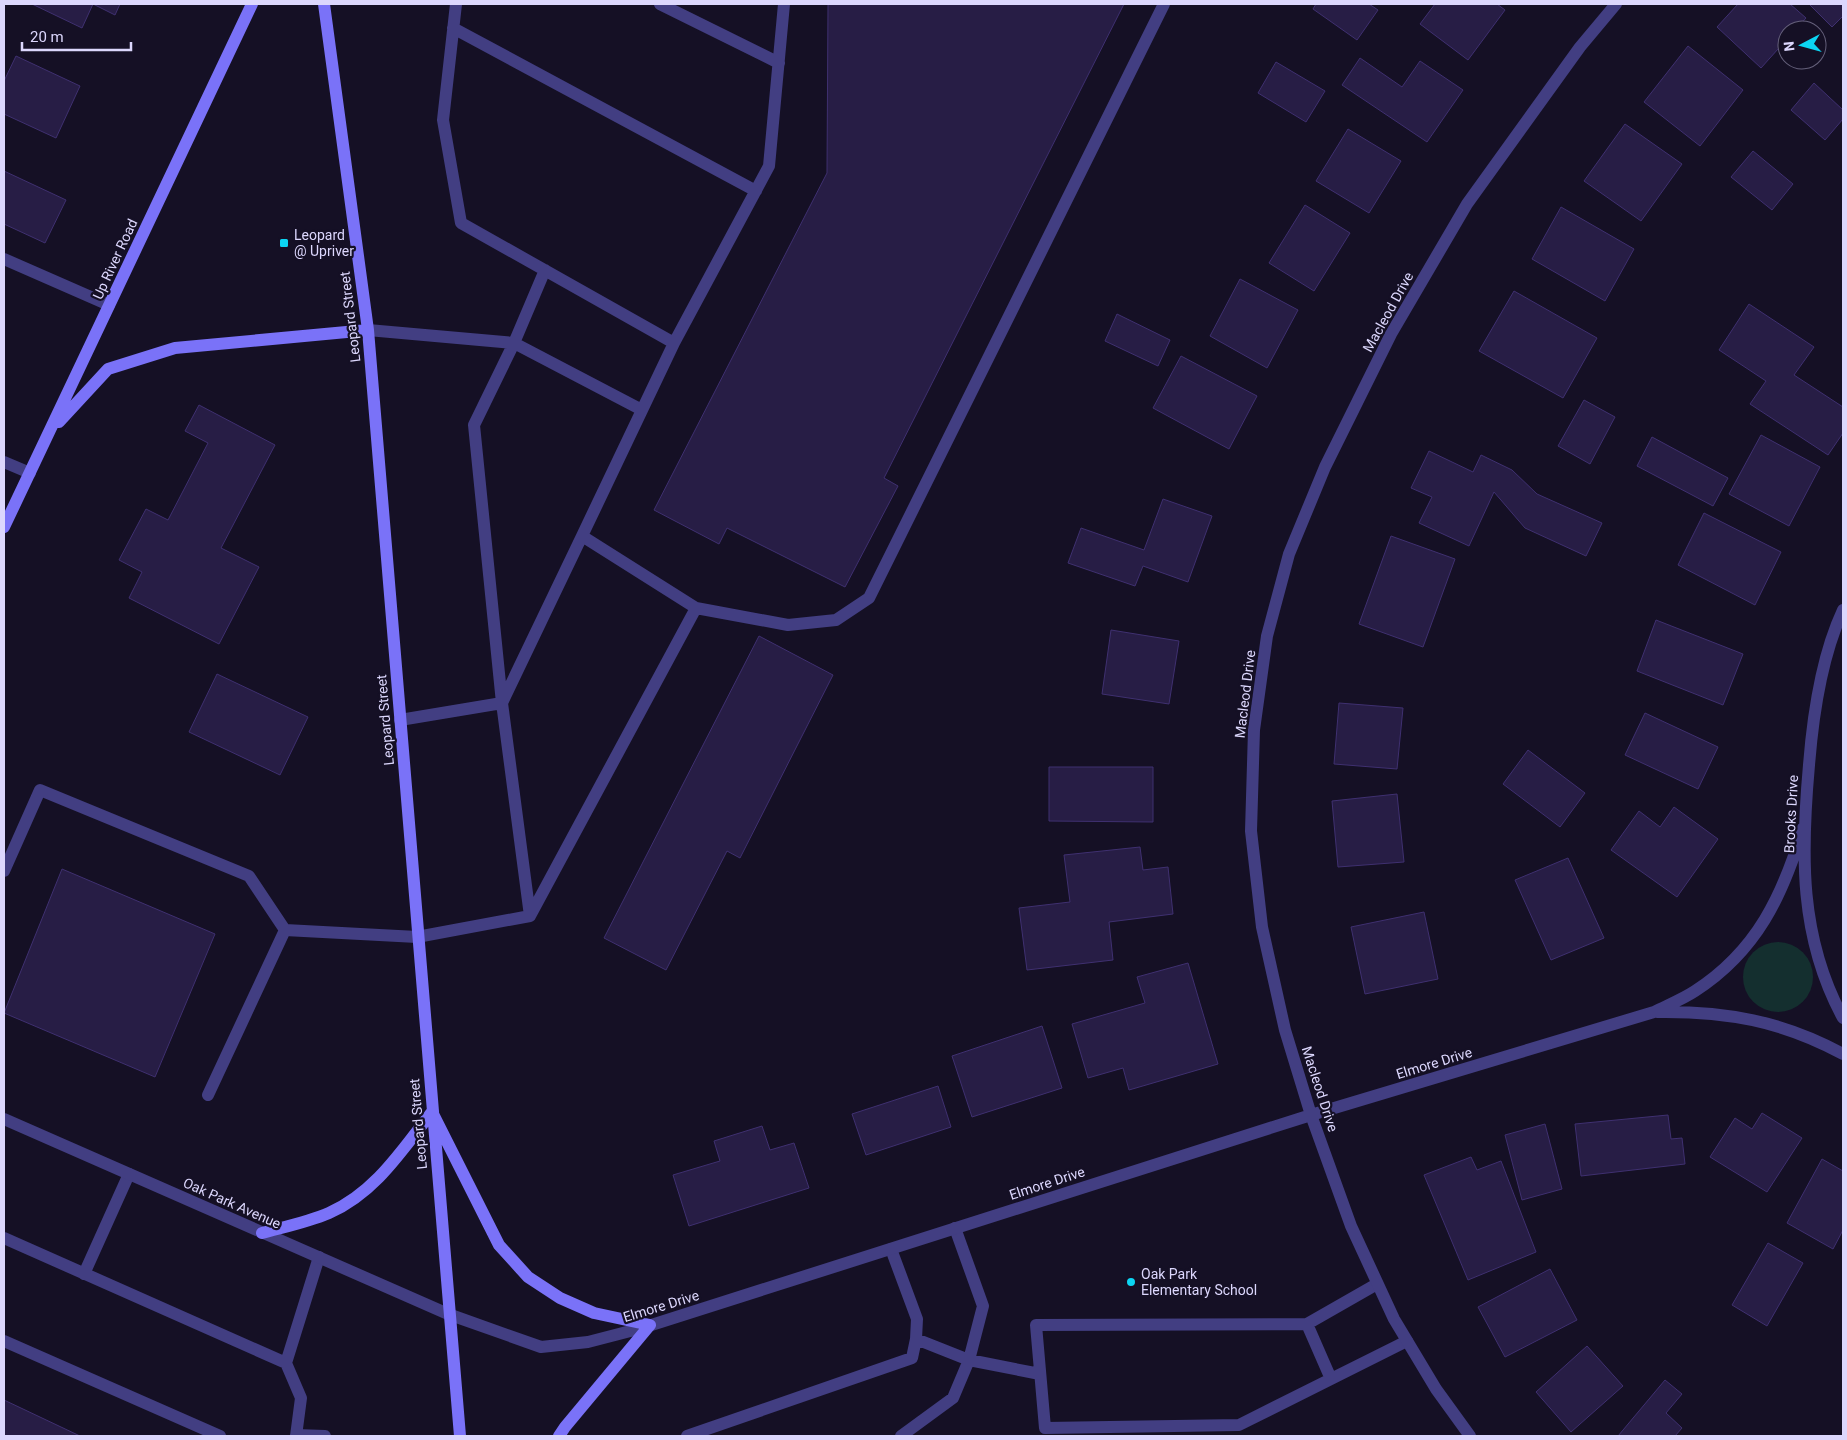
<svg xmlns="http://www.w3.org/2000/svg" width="1847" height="1440" font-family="Roboto,sans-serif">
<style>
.green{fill:#142f2f}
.building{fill:#271d45;stroke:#3f3070}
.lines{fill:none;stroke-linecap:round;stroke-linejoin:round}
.lane{stroke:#423e82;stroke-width:12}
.street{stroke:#423e82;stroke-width:12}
.secondary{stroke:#7a72f8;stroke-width:12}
.poi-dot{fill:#0cd5f3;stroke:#151025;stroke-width:2}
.labels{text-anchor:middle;stroke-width:4.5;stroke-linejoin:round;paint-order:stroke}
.poi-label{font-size:14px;fill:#dcd7fd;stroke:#151025;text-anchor:start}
.street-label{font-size:14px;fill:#dcd7fd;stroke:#151025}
</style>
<rect width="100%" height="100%" fill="#151025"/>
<!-- green -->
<path class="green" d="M1743 977a35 35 0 1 1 70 0a35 35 0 1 1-70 0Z"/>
<!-- building -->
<path class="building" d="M32,4H120L115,15L93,4L82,28Z
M828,4H1124L884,478L898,486L845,587L727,528L719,544L654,510L827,173Z
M1316,4H1369L1378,10L1357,40L1313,9Z
M1435,4H1497L1505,10L1468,60L1420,24Z
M1738,4H1790L1806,18L1795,30H1787V39L1761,68L1717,27Z
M1809,4H1843V16L1832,27Z
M1688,46L1743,90L1700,146L1644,102Z
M16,56L80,86L56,138L4,114V81Z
M1360,58L1402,87L1420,61L1463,90L1427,142L1342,85Z
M1276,62L1325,91L1306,122L1258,93Z
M1814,83L1843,110V119L1825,140L1791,110Z
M1625,124L1682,164L1641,221L1584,181Z
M1348,129L1401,161L1369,213L1316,181Z
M1753,151L1793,184L1772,210L1731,177Z
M4,171L66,200L45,243L4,224Z
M1305,205L1350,233L1314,291L1269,263Z
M1561,207L1634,249L1605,301L1532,259Z
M1240,279L1298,310L1267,368L1210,336Z
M1514,291L1597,338L1563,398L1479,351Z
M1749,304L1814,347L1794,375L1843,407V433L1828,455L1750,404L1766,381L1719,350Z
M1117,314L1170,340L1158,366L1105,341Z
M1181,356L1257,396L1229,449L1153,408Z
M1584,400L1615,417L1590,464L1558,446Z
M199,405L275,445L221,548L259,567L219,644L129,598L142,572L119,560L146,509L168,520L208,443L185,431Z
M1761,435L1820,467L1789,526L1729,494Z
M1652,437L1728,478L1713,506L1637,466Z
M1429,451L1473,472L1481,455L1512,470L1537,494L1602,523L1586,556L1525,528L1494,492L1469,546L1419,523L1432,497L1411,488Z
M1163,499L1212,516L1188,582L1143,566L1135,586L1068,563L1081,528L1144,550Z
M1704,513L1781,552L1755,605L1678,565Z
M1391,536L1455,559L1423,647L1359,624Z
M1656,620L1743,654L1723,705L1637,671Z
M1111,630L1179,641L1169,704L1102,694Z
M759,636L833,675L740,858L727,851L666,970L604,938Z
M217,674L308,717L280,775L189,732Z
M1339,703L1403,708L1397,769L1334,764Z
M1645,713L1718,747L1698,789L1625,755Z
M1528,750L1585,793L1560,827L1503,784Z
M1049,767H1153V822L1049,821Z
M1397,794L1404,862L1338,867L1332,801Z
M1674,807L1718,839L1677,897L1611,850L1639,811L1660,827Z
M1140,847L1143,870L1168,867L1173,914L1109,922L1113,960L1027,970L1019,908L1070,902L1064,855Z
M1568,858L1604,938L1551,960L1515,880Z
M62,869L215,934L155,1077L4,1013Z
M1424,912L1438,979L1365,994L1351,927Z
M1188,963L1218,1064L1129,1090L1123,1068L1088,1078L1072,1024L1145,1003L1137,977Z
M1042,1026L1062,1088L972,1117L952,1056Z
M938,1086L951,1127L866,1155L852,1114Z
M1762,1113L1802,1138L1767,1192L1710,1157L1735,1118L1752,1129Z
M1668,1115L1671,1139L1682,1138L1685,1164L1581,1176L1575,1124Z
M1545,1124L1562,1189L1522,1200L1505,1135Z
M762,1126L770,1150L794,1143L809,1188L689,1226L673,1175L720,1161L714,1141Z
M1471,1157L1477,1170L1501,1161L1536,1252L1468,1280L1424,1175Z
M1822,1159L1843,1171V1230L1833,1249L1787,1223Z
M1768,1243L1803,1263L1767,1326L1732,1305Z
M1550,1269L1577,1320L1505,1357L1478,1307Z
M1587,1346L1623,1386L1571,1432L1536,1392Z
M1665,1380L1682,1394L1666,1413L1682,1428L1675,1436H1618Z
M4,1400L80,1436H4Z"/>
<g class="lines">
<!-- lane -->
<path class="lane" d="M456,4L443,120L461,223L674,343
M660,4L779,63
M453,28L756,191
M4,259L109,305
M368,330L514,343L642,410
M4,462L30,473
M696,608L788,625L836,620L869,598L1164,4
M400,720L502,703L582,536
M4,871L40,790L249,876L285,930L417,937L530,916L696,608L582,536L674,343L769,166L784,4
M530,916L502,703L474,425L514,343L545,270
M208,1095L285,930
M4,1238L286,1363L319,1257
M84,1274L129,1174
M1377,1284L1307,1324L1036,1325L1045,1428L1239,1425L1407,1341
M1307,1324L1331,1379
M916,1339L969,1360L1040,1374
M4,1341L220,1436
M286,1363L301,1398L296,1436
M296,1435L325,1436
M687,1436L912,1358L916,1339L917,1319L891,1249
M901,1436L953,1398L969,1360L983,1306L955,1228"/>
<!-- street -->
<path class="street" d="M1843,610C1821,657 1813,714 1809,765C1801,854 1799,937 1843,1018
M1657,1012C1726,1011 1782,1021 1843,1054
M4,1119L448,1314L541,1347L588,1342L642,1328L1311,1115L1654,1012C1668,1005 1683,999 1695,991C1757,951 1783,895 1803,828
M1470,1436L1436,1389L1394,1319L1351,1226L1311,1115L1285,1030L1262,927L1251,831L1254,730L1267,636L1289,554L1325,467L1391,334L1467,204L1580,47L1616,4"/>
<!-- secondary -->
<path class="secondary" d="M324,4L368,330L460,1436
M59,422L108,369L175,348L368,330
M4,527L252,4
M262,1233C284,1227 308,1222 329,1213C375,1193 402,1150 432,1112L499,1245L528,1277L560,1298L594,1313L650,1325L565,1427L559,1436"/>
</g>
<!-- markers -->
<g class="poi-dot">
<rect x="279" y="238" width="10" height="10" rx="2.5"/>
<circle cx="1131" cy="1282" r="5"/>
</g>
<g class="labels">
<!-- poi labels -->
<g class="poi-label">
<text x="294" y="240">Leopard<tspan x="294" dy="16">@ Upriver</tspan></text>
<text x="1141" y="1279">Oak Park<tspan x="1141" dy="16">Elementary School</tspan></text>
</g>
<!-- street labels -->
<g class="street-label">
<text transform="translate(115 259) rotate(-65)" y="5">Up River Road</text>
<text transform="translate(1388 312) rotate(-61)" y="5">Macleod Drive</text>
<text transform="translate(350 317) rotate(-97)" y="5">Leopard Street</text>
<text transform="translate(1245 694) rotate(-83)" y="5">Macleod Drive</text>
<text transform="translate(385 720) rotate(-95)" y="5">Leopard Street</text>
<text transform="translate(1791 814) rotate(-87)" y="5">Brooks Drive</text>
<text transform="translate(1434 1063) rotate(-17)" y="5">Elmore Drive</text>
<text transform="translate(1320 1089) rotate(72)" y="5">Macleod Drive</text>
<text transform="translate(418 1124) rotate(-95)" y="5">Leopard Street</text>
<text transform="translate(1047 1183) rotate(-18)" y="5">Elmore Drive</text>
<text transform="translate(232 1203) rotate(24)" y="5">Oak Park Avenue</text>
<text transform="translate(661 1306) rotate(-17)" y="5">Elmore Drive</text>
</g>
</g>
<!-- border -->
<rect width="1847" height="1440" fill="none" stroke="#dcd7fd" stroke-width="10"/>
<!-- north arrow -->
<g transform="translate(1802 45) rotate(264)"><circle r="24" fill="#151025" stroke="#65607b"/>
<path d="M0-4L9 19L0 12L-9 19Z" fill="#0cd5f3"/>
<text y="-8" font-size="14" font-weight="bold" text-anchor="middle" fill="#dcd7fd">N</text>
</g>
<!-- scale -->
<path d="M22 42v8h109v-8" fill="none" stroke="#dcd7fd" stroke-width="2.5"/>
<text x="30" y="42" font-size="15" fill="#dcd7fd" stroke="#151025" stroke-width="4" paint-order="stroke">20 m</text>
</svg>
